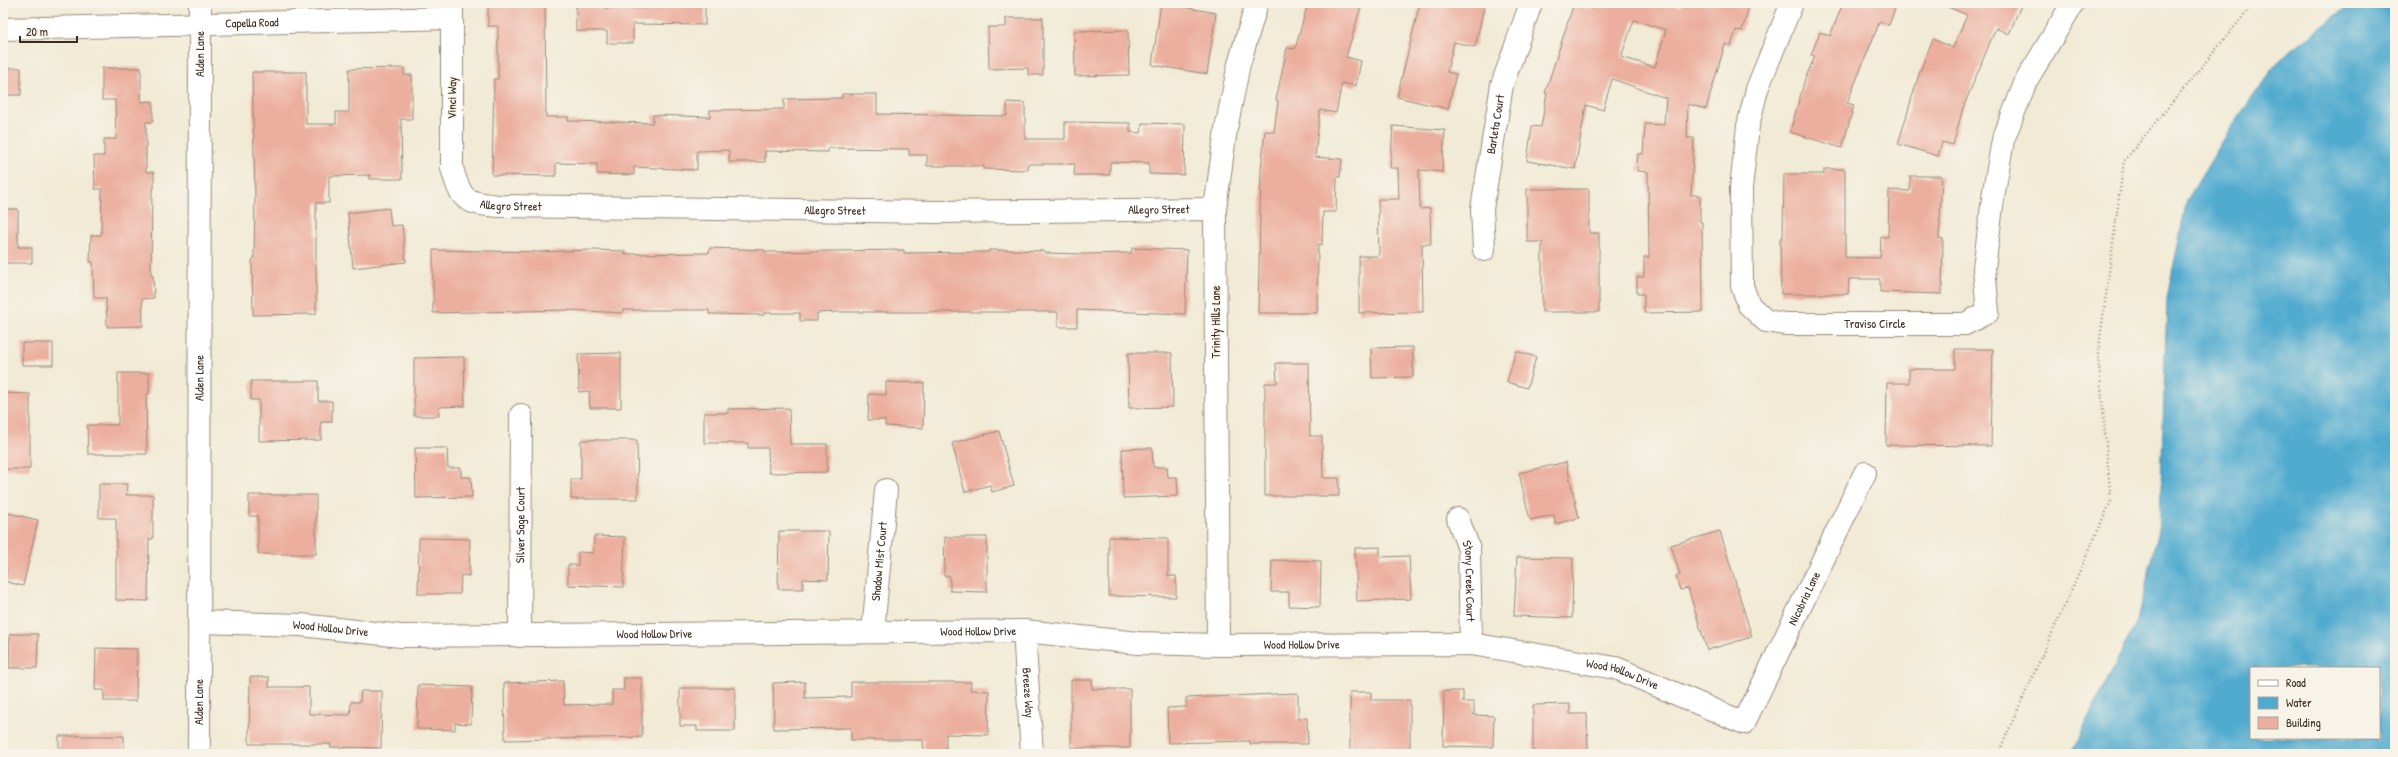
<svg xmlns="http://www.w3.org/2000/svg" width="2398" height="757" font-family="'Patrick Hand',sans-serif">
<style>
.water{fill:#51abcf;stroke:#466a76;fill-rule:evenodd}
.building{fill:#ecae9e;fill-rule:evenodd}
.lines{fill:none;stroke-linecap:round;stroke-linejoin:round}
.minor-casing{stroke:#968a7a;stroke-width:24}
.tertiary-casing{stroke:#968a7a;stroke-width:24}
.path{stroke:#968a7a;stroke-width:2.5;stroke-dasharray:1 3;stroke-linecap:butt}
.minor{stroke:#fff;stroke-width:22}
.tertiary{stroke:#fff;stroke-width:22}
.labels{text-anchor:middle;stroke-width:3;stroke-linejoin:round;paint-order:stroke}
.street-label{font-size:12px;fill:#3b2a1e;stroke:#f7f3e8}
</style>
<rect width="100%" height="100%" fill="#f7f3e8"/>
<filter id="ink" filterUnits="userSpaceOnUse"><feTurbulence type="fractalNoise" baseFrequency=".025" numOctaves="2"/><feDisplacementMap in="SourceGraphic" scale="8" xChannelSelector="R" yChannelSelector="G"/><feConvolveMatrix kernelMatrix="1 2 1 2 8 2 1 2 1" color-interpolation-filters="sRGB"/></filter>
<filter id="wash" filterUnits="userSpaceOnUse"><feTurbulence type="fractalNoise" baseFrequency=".012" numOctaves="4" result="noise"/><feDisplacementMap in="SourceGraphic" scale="16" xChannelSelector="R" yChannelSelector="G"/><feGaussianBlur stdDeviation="0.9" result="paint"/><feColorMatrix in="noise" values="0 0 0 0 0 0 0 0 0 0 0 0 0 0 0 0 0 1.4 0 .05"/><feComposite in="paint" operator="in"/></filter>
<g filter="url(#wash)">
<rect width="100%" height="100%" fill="#f1ead5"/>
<!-- water -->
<path class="water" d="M2349,5L2395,8V754H2071L2139,616L2160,520L2167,298L2187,200L2232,126L2280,59ZM2251,668H2379V738H2251Z"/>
<g id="blocks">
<!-- building -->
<path class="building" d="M488,3H545L546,117H568V121L653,123V115L710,117V110L784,109V99L842,98V94H877V114L1007,116V102L1025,103V139H1065V122L1130,123V132L1141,133L1142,123L1185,124L1184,175L1149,174V163L1110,162V175H1074L1075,164H1028V170L984,169V166H927V155H909V149L828,148V152L765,151V162H729V150L697,151V170L634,167V175L597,174V164L556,163V176L492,175L494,79H498V26H488Z
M576,3H605V8H648V3H705V25L633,24V43H607V31H576Z
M1161,3L1216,13L1207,74L1152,65Z
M1308,3H1362L1346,57L1361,61L1356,86L1342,83L1336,113L1320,110L1315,157L1342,159L1340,177H1337L1336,212H1323L1322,245L1318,244L1317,313H1258L1261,169L1265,131L1274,132L1278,101L1276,100L1287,48L1295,49Z
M1420,3H1485L1475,47L1454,42L1447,72L1456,74L1448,109L1397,97Z
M1574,3L1592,9L1594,3H1668L1680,7L1681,3H1750L1742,31L1736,30L1731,46L1725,44L1706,109L1688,104L1687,138H1694L1691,195H1700V222H1702L1703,312L1644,313V294H1637V277H1644V257H1649L1648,172L1637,171L1638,154H1643L1645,124L1664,125L1666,98L1612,79L1603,110L1586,105L1575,169L1527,161L1532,126L1541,127L1547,93H1545ZM1634,20L1666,30L1655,67L1621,57Z
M1843,3H1897L1889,25L1880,21L1847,103L1854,105L1842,148L1790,132L1805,79L1815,56L1811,55L1820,32L1830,36Z
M1939,3H2022L2009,34L1996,28L1963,108L1953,145L1942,142L1938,156L1898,144L1920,71L1933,39L1953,48L1967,15Z
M1006,18H1043V75H1028V68L989,69L988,27H1006Z
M1128,30L1129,75L1075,76L1074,31Z
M3,68H21V95H3Z
M102,68H141V102L153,101V122H146V172H154V189H152L151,275H153L154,298L142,299L143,326L107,327L106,298H94L93,262H90L91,235H101L102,189H95L94,156H104V139H116L115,100H102Z
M404,68V75H412V119H401L402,179H370V175L329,176V203H316V314L253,315L252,260L254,259L255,196L252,72H306V124H336V112H349V69Z
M1393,126L1445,130L1442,172L1419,170L1420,209L1430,208L1431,244H1422L1423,312L1359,313V256H1379L1378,199H1399L1398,168H1390Z
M1824,169H1845V257L1880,258L1881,237H1888L1889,190L1910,191V176H1942L1939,238L1943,239L1942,294L1880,292V279H1849L1848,294H1781L1780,238H1783L1784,174H1824Z
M1527,189H1589V233H1599V312H1542V242H1527Z
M389,208L391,226L402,225L406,262L353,268L348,213Z
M3,209H18V247H32V263H3Z
M710,248L765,250V252L904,250V253L989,252V250H1011L1044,251V253L1083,254L1131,253L1132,248L1187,250L1185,314L1077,310V327H1058V312H836L817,313V321H800V313H764V315L709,314V310H623V313L569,310L433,313V250L539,252L592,250L625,251V254L709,253Z
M22,343H53V365H22Z
M1413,347V377L1372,378L1371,348Z
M1955,349H1993L1991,446L1886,445L1887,383H1909V369H1955Z
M1516,351L1536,357L1527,388L1507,382Z
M621,353V408H590L589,391L579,392L578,354Z
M1128,353H1172L1173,407L1129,408Z
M464,357L465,406L439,407V416H414V358Z
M1276,363H1309L1310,436H1322L1323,478H1339V496H1265V383H1277Z
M118,373H149V394L146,395L147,454H88L87,425H118Z
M251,381H318V401H332V422H321V440L259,441V400H251Z
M886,382L924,383L923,428L885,426V420H868L869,394L886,395Z
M3,393L30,394V469H3Z
M789,408L790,444H827V472L769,473L768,448H748V443H704V413H728V409Z
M999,431L1014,486L992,492L990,485L965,492L952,443Z
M581,440H637L638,499H571V479H581Z
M415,448H447L448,468H461V477H471L472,497L416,498Z
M1152,448L1153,467H1167L1168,477H1177L1178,496L1123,498L1122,449Z
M1566,462L1579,518L1555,524L1554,515L1530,520L1519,473Z
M99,484H127L126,495H153V539H149L148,601L116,600V518H99Z
M249,495H316V554H258V516H249Z
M3,512L38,520L23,586L4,581L7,569L3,568Z
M779,531H829L828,580L803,579V589H778Z
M1720,531L1752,637L1707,650L1688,588L1680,590L1676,576L1680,575L1671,545Z
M594,536L625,537L623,587L568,585V565H578V552L593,553Z
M945,537H987V592L950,591V576H944Z
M1109,537L1168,538V576H1176V597L1109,596Z
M419,538L470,539L469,576L461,575L460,594H418Z
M1380,547V557L1409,556L1411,599L1357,601L1355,548Z
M1517,557L1573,558L1572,618L1514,616Z
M1272,560L1321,561L1320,607L1289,606V592H1271Z
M10,634H38L37,668H9Z
M96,648L137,649L136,701H104V690H95Z
M250,677H269V687H309V714L350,715L351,702H360L361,691H382L381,748L330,747L331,744H249Z
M624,678H642V737L505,740L504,683L563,681L564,705L612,704V690H624Z
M1071,680H1092V689H1130V748H1071Z
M805,682V698L851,697V682H971L970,690L989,691L988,735L946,734V754H924L923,740H851V728L774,729L773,683Z
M418,685L472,687L471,724L455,723V730L417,729Z
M680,688H735V731H697V726H680Z
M1444,691H1463V702H1474V715L1494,716L1493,747L1443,746Z
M1350,692H1371V700H1410V754H1350Z
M1298,693V719L1307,718L1308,744H1250V741L1168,743L1167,708L1186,707V698Z
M1570,704V714H1587L1588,754H1533V705Z
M59,736H124V754H59Z"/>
</g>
</g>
<g filter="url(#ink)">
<use href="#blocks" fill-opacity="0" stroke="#968a7a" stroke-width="1"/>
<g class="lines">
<defs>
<g id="minor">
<path id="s1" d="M452,3V168C461,201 465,203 499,206L939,212L1215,209"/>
<path id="s2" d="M1792,3L1757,89L1748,126L1741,188L1742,286L1749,305L1766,321L1785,324H1965L1988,312L1984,268L1994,191L2003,140L2026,81L2073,3"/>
<path id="s3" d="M3,29L452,18"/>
<path id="s4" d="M1484,250L1482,209L1502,85L1531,3"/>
<path id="s5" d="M1458,519L1469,549L1471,644"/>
<path id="s6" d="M199,622L301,625L401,636L1024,631L1138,643L1218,645L1471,644L1616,668L1744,723L1865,473"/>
<path id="s7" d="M1024,631L1032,754"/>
<path id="s8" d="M873,632L886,490"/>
<path id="s9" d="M520,636L521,415"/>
<path d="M1218,645L1215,209L1226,129L1239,64L1257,3"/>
</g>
<g id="tertiary">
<path id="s10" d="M199,754L200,3"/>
</g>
</defs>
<!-- minor casing -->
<use href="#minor" class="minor-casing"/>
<!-- tertiary casing -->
<use href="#tertiary" class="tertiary-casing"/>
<!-- path -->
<path class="path" d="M1998,754L2111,501L2098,354L2124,161L2254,3"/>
<!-- minor -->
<use href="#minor" class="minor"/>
<!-- tertiary -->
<use href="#tertiary" class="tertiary"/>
</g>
</g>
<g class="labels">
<!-- street labels -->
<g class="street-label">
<text dy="4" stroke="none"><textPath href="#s3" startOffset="249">Capella Road</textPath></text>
<text dy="4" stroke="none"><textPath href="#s10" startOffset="700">Alden Lane</textPath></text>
<text transform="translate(452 98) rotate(-89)" y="4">Vinci Way</text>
<text dy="4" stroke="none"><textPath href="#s4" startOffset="127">Barleta Court</textPath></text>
<text dy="4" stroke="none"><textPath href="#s1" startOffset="245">Allegro Street</textPath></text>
<text dy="4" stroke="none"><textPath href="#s1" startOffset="893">Allegro Street</textPath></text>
<text dy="4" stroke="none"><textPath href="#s1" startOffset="569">Allegro Street</textPath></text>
<text transform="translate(1216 322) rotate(-90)" y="4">Trinity Hills Lane</text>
<text dy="4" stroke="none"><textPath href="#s2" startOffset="444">Traviso Circle</textPath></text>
<text dy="4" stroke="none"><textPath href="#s10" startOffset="376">Alden Lane</textPath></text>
<text dy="4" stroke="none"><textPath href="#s9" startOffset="111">Silver Sage Court</textPath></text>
<text dy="4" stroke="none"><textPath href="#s8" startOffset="71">Shadow Mist Court</textPath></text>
<text dy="4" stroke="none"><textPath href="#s5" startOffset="64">Stony Creek Court</textPath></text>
<text dy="4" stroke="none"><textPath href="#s6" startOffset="1698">Nicobria Lane</textPath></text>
<text dy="4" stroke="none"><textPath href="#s6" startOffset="132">Wood Hollow Drive</textPath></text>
<text dy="4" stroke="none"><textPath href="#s6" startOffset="780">Wood Hollow Drive</textPath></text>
<text dy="4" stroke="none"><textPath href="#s6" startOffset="456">Wood Hollow Drive</textPath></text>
<text dy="4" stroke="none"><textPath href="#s6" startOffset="1104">Wood Hollow Drive</textPath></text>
<text dy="4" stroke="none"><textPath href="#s6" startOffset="1428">Wood Hollow Drive</textPath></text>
<text dy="4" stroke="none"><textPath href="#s7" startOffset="62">Breeze Way</textPath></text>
<text dy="4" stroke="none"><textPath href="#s10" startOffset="52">Alden Lane</textPath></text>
</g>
</g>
<!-- margin -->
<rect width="2398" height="757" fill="none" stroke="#f7f3e8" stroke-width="16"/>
<!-- legend -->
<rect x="2250" y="667" width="130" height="72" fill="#f7f3e8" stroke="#aca397"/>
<rect x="2258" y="680" width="20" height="6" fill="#ffffff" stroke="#aca397"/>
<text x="2286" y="687" font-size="12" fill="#3b2a1e">Road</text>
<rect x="2258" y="697" width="20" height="12" fill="#51abcf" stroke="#aca397"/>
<text x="2286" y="707" font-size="12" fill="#3b2a1e">Water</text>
<rect x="2258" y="717" width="20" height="12" fill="#ecae9e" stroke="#aca397"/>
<text x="2286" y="727" font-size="12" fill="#3b2a1e">Building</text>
<!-- scale -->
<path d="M20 36v6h57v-6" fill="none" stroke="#3b2a1e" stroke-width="2"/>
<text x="26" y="36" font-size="12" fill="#3b2a1e" stroke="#f7f3e8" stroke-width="3" paint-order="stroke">20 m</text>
</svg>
